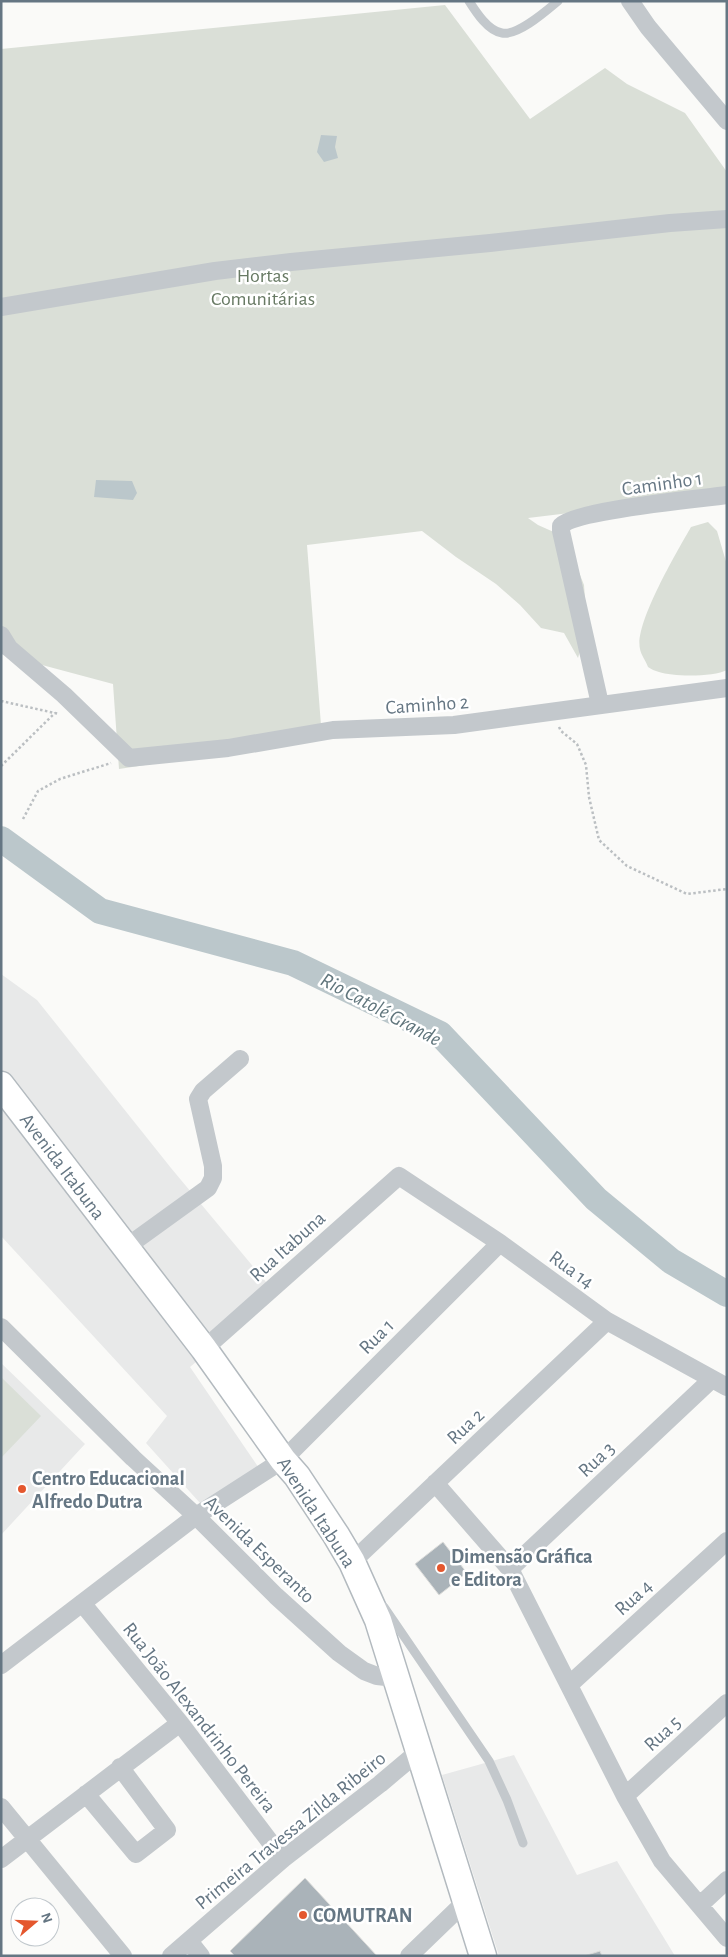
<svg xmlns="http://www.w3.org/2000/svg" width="728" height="1957" font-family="'Alegreya Sans',sans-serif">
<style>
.built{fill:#e8e9e9}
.green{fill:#dadfd7}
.water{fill:#bbc7cb}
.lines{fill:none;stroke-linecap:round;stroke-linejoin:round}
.river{stroke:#bbc7cb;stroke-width:26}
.building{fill:#aab3b9;stroke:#dcdcda}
.secondary-casing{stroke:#b3babf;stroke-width:29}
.path{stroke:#bbbfc2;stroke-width:2.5;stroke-dasharray:2.5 2.5;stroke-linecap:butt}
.lane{stroke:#c3c8cc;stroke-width:9}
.street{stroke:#c3c8cc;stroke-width:18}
.secondary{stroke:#fff;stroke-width:26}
.poi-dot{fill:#e4572e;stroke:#fff;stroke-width:2}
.labels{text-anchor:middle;stroke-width:5;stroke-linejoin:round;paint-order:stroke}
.park-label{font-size:20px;fill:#687a64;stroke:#fff}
.street-label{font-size:20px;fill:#657683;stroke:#fff}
.poi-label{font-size:20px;font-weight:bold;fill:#657683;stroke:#fff;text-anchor:start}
.water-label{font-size:21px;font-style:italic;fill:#60757c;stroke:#fff}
</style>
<rect width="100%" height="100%" fill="#fafaf8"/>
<!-- built -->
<path class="built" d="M1,974L37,1000L171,1168L276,1294L190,1367L261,1471L200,1503L146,1443L167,1416L1,1236Z
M1,1363L85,1444L1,1535Z
M514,1755L577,1875L617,1861L675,1956H499L442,1775Z"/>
<!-- green -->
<path class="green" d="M445,5L530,119L605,68L627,84L685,113L727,172V494L528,518L538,525L565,537L584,585L587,626L578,658L564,633L541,628L520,605L496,584L456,557L422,531L307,545L322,738L119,769L113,684L1,654V49Z
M708,522L717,531L727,565V670C714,677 673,677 659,672C655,671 651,669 648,667C646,661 641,655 640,649C634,624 678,550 691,527Z
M1,1377L41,1416L1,1458Z"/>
<!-- water -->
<path class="water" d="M321,135L337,136L335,147L338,158L324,162L317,152Z
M96,480L132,481L137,493L133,500L94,497Z"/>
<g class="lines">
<!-- river -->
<path class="river" d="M1,839L100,911L293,963L440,1034L596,1199L671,1261L727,1294"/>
</g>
<!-- building -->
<path class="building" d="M443,1542L467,1573L439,1595L415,1564Z
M305,1878L377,1956H235L230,1951Z
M600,1951L602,1956H584Z"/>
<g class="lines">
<defs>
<path id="secondary" d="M1,1085L204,1349L283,1460L297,1476L336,1535L352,1562L378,1620L483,1956"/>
</defs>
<!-- secondary casing -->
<use href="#secondary" class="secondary-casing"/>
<!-- path -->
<path class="path" d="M1,701L59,714
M559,727L561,731L577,744L586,765L589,797L599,840L627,866L687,894L727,889
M1,766L55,713
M23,819L38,791L60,779L111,763"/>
<!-- lane -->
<path class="lane" d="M469,1C476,12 488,31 502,33C518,36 546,11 558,1
M384,1607L489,1761L507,1800L523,1843"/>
<!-- street -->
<path class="street" d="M630,1L648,27L727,121
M1,307L215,271L291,262L490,243L670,223L727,219
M1,635L9,648L64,695L129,758L228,748L333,730L454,725L727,688
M600,704L561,531V526C575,510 699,499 727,495
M125,1248L208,1188L213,1178V1166L198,1099L203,1091L240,1059
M1,1327L133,1458L196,1516L276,1596L339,1653L364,1671L377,1676L395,1678
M204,1349L399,1176L500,1243L607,1321L727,1387
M435,1483L510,1569L625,1796L662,1861L727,1938
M352,1562L607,1321
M510,1569L712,1379
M82,1603L180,1723L283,1859
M1,1665L196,1516L283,1460L500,1243
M569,1685L727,1541
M86,1794L136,1854L167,1830L120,1767
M625,1796L727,1703
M1,1807L123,1956
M1,1859L180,1723
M700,1905L727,1880
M189,1941L201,1956
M171,1956L283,1859L380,1784L418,1752
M409,1956L466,1901"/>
<!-- secondary -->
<use href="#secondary" class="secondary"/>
</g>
<!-- markers -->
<g class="poi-dot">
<circle cx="22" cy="1489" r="5"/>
<circle cx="441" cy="1568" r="5"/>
<circle cx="303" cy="1915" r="5"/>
</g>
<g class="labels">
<!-- park labels -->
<g class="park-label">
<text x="263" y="282">Hortas<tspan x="263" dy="23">Comunitárias</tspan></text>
</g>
<!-- street labels -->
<g class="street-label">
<text transform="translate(662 483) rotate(-8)" y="7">Caminho 1</text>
<text transform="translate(427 704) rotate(-4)" y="7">Caminho 2</text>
<text transform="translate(63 1166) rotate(53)" y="7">Avenida Itabuna</text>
<text transform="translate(287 1246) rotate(-42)" y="7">Rua Itabuna</text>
<text transform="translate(572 1269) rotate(36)" y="7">Rua 14</text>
<text transform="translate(376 1336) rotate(-45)" y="7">Rua 1</text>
<text transform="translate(465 1426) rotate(-43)" y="7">Rua 2</text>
<text transform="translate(596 1459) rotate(-43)" y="7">Rua 3</text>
<text transform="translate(317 1512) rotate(57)" y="7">Avenida Itabuna</text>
<text transform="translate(260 1549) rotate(44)" y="7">Avenida Esperanto</text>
<text transform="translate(633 1597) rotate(-42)" y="7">Rua 4</text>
<text transform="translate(200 1717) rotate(52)" y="7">Rua João Alexandrinho Pereira</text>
<text transform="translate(662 1733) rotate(-42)" y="7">Rua 5</text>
<text transform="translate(290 1830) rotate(-39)" y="7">Primeira Travessa Zilda Ribeiro</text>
</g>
<!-- poi labels -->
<g class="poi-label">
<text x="32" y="1485">Centro Educacional<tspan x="32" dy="23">Alfredo Dutra</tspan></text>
<text x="451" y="1563">Dimensão Gráfica<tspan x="451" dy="23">e Editora</tspan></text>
<text x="313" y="1922">COMUTRAN</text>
</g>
<!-- water labels -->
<g class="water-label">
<text transform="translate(381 1009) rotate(28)" y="7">Rio Catolé Grande</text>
</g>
</g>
<!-- border -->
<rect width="728" height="1957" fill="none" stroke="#657683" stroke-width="5"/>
<!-- north arrow -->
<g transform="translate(35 1922) rotate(71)"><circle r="24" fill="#ffffff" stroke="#c1c8cd"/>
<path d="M0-4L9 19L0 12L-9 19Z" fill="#e4572e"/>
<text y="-8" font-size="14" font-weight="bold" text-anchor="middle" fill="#657683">N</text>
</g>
</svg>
